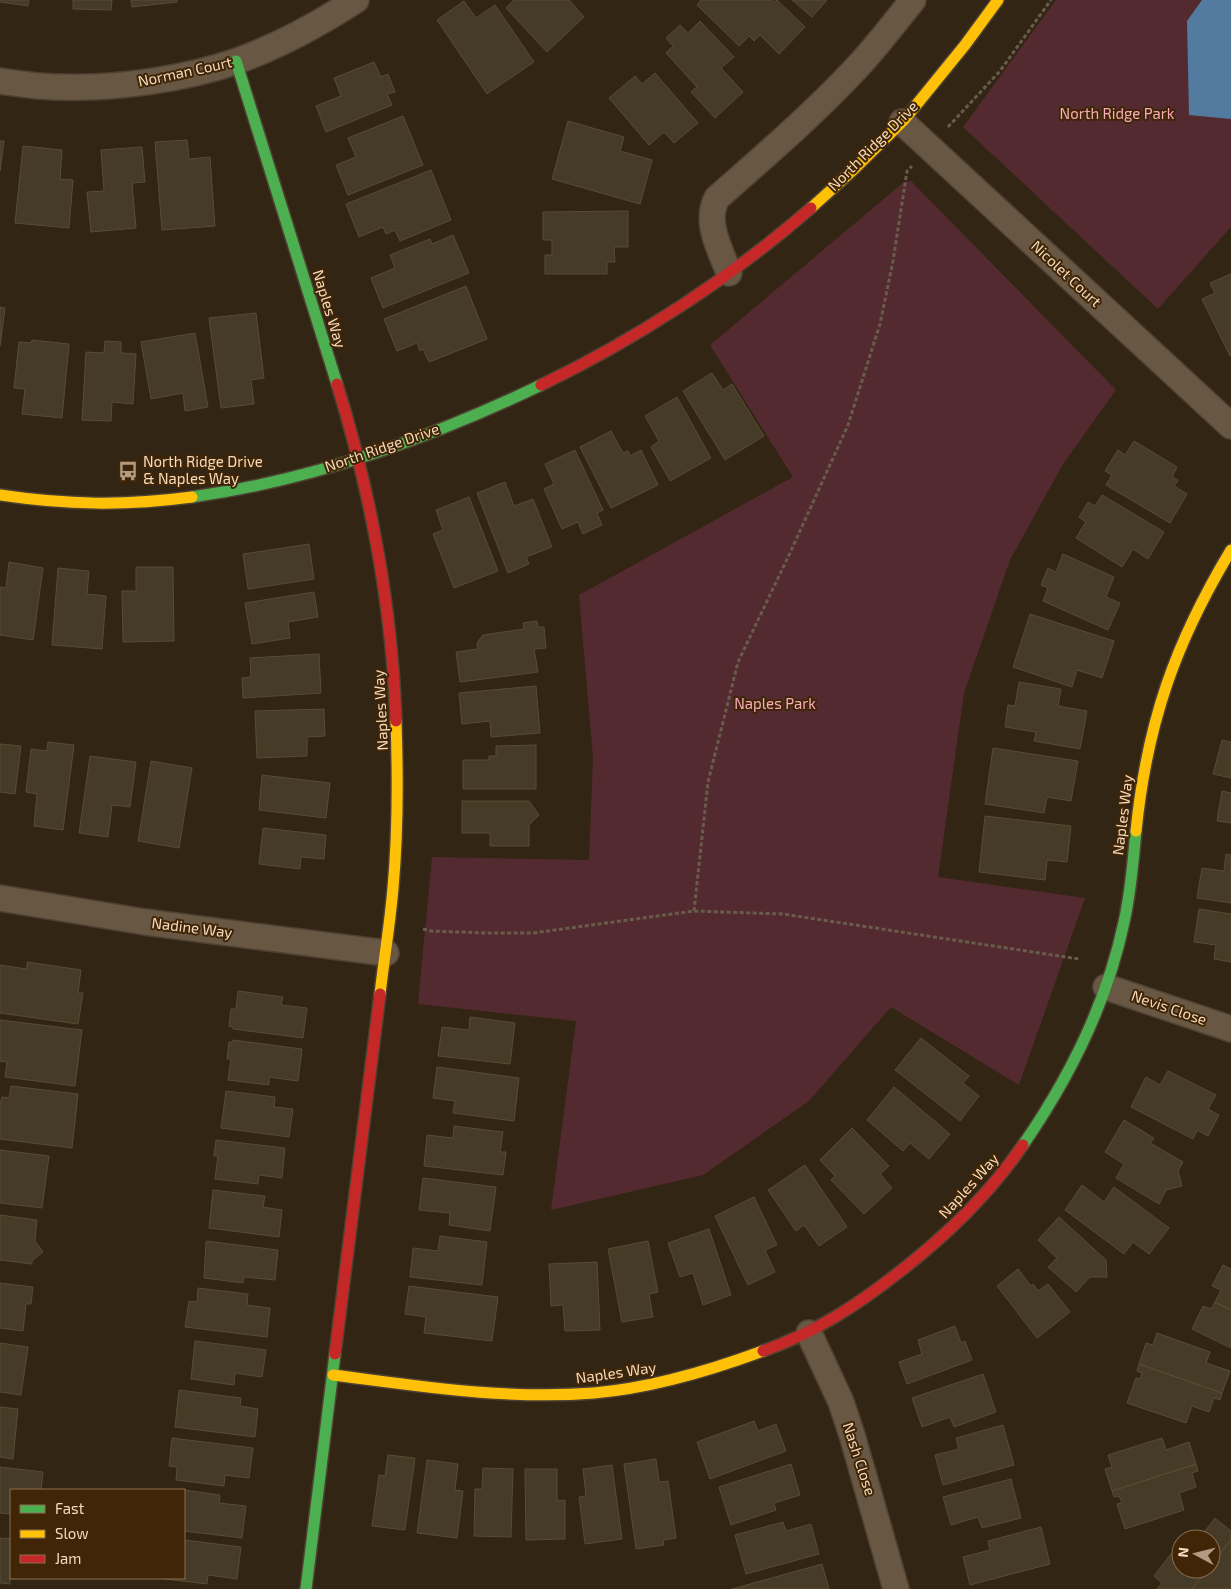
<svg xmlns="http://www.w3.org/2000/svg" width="1231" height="1589" font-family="'Exo 2',sans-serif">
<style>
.green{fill:#532a30}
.water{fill:#527b9f}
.building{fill:#463b27;stroke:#584c35}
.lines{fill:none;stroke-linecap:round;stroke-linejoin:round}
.street-casing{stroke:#4e4132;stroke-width:28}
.fast-casing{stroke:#4e4132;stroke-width:14}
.slow-casing{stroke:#4e4132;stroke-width:14}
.jam-casing{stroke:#4e4132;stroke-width:14}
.path{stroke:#6a5c4b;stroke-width:3;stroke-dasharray:4 2.5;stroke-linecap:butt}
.street{stroke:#685742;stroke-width:25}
.fast{stroke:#4caf50;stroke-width:11}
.slow{stroke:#ffc107;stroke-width:11}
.jam{stroke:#c62828;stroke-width:11}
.labels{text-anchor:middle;stroke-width:4;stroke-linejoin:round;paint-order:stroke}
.street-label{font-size:15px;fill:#f7dbbe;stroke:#402606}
.park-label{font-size:15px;fill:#f8acb9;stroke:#402606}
.poi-label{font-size:15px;fill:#f7dbbe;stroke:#402606;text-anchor:start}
</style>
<rect width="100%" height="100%" fill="#332513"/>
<!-- green -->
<path class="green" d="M1056,0H1231V227L1158,309L963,127Z
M911,181L1116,390L1063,464L1010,560L964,693L938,877L1085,898L1019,1085L891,1007L809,1101L703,1175L551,1210L576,1021L418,1004L432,857L589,860L593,758L579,595L793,477L710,345L904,182Z"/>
<!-- water -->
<path class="water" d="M1202,0H1231V119L1189,115L1187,21Z"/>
<!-- building -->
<path class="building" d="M0,0H29L28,6L0,2Z
M73,0H112L111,10L73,9Z
M131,0H177V2L132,7Z
M514,0H569L584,17L547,52L506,8Z
M701,0H771L774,2L777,0L805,27L779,54L760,35L754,41L749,36L739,46L697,5Z
M792,0H827L812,17Z
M464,1L476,18L495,5L534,62L487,94L437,20Z
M700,21L734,57L721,68L743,92L715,118L691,92L697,87L666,53L673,46L666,38L680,25L688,33Z
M374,62L381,77L388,74L395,92L387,94L392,105L326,132L316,106L341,96L334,78Z
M655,73L698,123L674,143L664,132L649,145L609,98L635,76L642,84Z
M403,116L423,165L348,195L336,165L356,157L348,138Z
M568,121L624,137L620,151L652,160L640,204L552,179Z
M187,140L189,159L210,157L215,226L162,230L155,142Z
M0,141H4L0,171Z
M23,146L62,150L60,179L73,180L69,228L15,223Z
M142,147L145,182L132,183L136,228L91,232L87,192L104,191L101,150Z
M431,170L451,220L400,241L395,230L386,234L383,227L359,237L346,204Z
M628,211V247H614L615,262H607V274H545V255H552V240H543V212Z
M453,235L469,273L383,308L371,278L395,268L390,255L430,239L432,244Z
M1231,274V356H1230L1202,299L1215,293L1210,283Z
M466,286L487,339L429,362L423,349L420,351L417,343L397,351L384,319Z
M0,307L5,308L0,346Z
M256,313L264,378L251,380L254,404L221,408L209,318Z
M195,333L208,407L185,411L183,393L151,399L141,342Z
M32,340L69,344L62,418L22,414L25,389L14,388L19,342L31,343Z
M105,341L121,342V353L136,354L133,404L112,402L111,421L82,420L86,352L104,353Z
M712,373L723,390L732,384L764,436L725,460L683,391Z
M677,397L711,458L670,481L651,447L659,441L645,416Z
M611,431L623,453L628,451L630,456L641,450L658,485L611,508L580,447Z
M1134,441L1177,467L1172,477L1178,480L1174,486L1187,494L1170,523L1106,485L1112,475L1105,471L1118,450L1125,455Z
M575,450L603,510L597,513L602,525L583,534L578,522L562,529L544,489L554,484L545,464Z
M505,482L514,506L533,499L552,547L526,557L529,564L508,573L477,493Z
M1102,495L1164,532L1148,559L1133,549L1122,567L1076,538L1086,522L1079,517L1088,502L1095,506Z
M469,497L498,571L454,588L433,534L443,530L436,510Z
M309,544L314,579L248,589L243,554Z
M1063,554L1114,577L1106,597L1120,603L1108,630L1043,601L1048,588L1041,585L1048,568L1056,572Z
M9,562L43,568L33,640L0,635V587L6,588Z
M136,567H173L174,641L123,642L122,591H136Z
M58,568L89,571L87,594L106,596L102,649L52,645Z
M314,592L318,617L288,622L290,638L252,644L245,603Z
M1030,614L1114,641L1102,678L1077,670L1072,687L1013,667Z
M537,621L538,627H544L546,648L534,649L538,672L460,682L456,652L478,649L477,643L483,635L524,629L523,623Z
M319,654L321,693L243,698L242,678L251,677L250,658Z
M1019,682L1061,689L1058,706L1087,711L1080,749L1034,741L1036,732L1005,727L1008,705L1015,706Z
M536,686L540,733L491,737L490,721L462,724L459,693Z
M324,709L325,736L307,737V756L257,758L255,711Z
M1222,740L1231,742V778L1213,774Z
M48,742L74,745L63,830L34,826L37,794L26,792L31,749L47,751Z
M0,744L21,746L15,794L0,792Z
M536,745V789H463V760H489V756H496V746Z
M993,748L1078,761L1071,801L1047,797L1044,813L985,804Z
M90,756L136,762L130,807L112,805L108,837L79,833Z
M151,761L192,768L179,848L138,841Z
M262,775L330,783L326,818L259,810Z
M1222,791L1231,793V823L1217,821Z
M462,801H529L539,815L529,825V846H490V833H462Z
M985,816L1071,826L1067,862L1047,860L1045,880L979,872Z
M263,828L326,835L324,859L301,857L300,869L259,864Z
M1226,854L1231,855V903L1197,898L1202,868L1224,871Z
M1199,909L1231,914V962L1214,959L1216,945L1194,942Z
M27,962L81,970L78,993H83L78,1024L0,1013V965L27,969Z
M238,991L283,997L281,1005L307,1008L303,1038L233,1029V1027L229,1026L231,1009H236Z
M470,1017L515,1023L510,1064L438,1056L442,1027L469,1030Z
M0,1020L82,1030L75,1086L5,1077L7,1062L0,1061Z
M921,1038L969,1076L963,1083L979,1096L960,1121L895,1070Z
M233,1040L302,1049L298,1081L269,1077V1085L228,1080L231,1059H227L229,1042H233Z
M437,1067L519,1078L514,1121L453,1113L455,1101L433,1098Z
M1168,1071L1216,1095L1208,1109L1219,1115L1208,1136L1197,1130L1193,1139L1131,1107L1146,1077L1160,1085Z
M11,1086L78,1094L72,1148L0,1139V1105L2,1097L9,1098Z
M894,1087L950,1134L929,1159L910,1143L903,1151L867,1120Z
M226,1091L275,1097L274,1107L293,1109L289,1137L221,1128Z
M1124,1120L1154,1138L1150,1143L1183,1162L1178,1171L1182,1186L1166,1190L1159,1204L1116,1178L1124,1164L1105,1152Z
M454,1126L503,1132L500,1152H506L503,1175L424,1166L427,1135L453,1138Z
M852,1128L889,1166L880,1174L892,1188L864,1214L831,1180L835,1176L820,1160Z
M216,1140L285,1148L282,1178L259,1175L258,1184L215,1179L218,1156H214Z
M0,1150L49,1156L42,1208L0,1203Z
M805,1165L847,1227L819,1246L804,1225L796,1231L768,1190Z
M423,1178L496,1187L490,1231L449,1225L450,1213L419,1210Z
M1082,1185L1104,1202L1114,1187L1169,1228L1149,1254L1133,1242L1124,1254L1065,1210Z
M213,1190L265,1196L263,1207L282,1210L279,1237L209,1228Z
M754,1197L777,1245L765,1250L775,1272L748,1285L715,1216Z
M0,1215L37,1220L35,1241L43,1252L32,1261V1264L0,1260Z
M1059,1217L1106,1260L1107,1277H1090L1076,1292L1048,1267L1057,1258L1038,1240Z
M709,1229L731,1295L703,1305L693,1273L680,1277L668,1243Z
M440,1236L487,1242L482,1285L410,1277L413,1248L438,1251Z
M206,1241L278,1250L275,1280L244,1277L243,1283L204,1278Z
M648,1241L658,1292L649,1294L653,1317L622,1322L608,1249Z
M597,1262L600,1330L565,1331L563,1305L551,1306L549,1264Z
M1223,1265L1231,1269V1310L1215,1302L1221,1290L1212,1286Z
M1018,1269L1031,1286L1033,1284L1038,1291L1048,1284L1070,1312L1037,1338L997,1286Z
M0,1283L33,1287L31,1304H26L23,1331L0,1328Z
M409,1286L498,1297L492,1341L424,1333L426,1317L405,1314Z
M198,1288L248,1294L247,1305L270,1308L267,1337L185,1327L189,1301L197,1302Z
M1215,1302L1231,1310V1348L1192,1329L1203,1306L1211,1309Z
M955,1326L961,1343L965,1341L972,1360L907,1384L899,1362L922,1354L918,1340Z
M1157,1333L1210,1352L1206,1363L1230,1371L1222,1393L1139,1364L1146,1343L1153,1345Z
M195,1341L266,1350L262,1377L235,1373L234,1385L191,1379Z
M0,1343L28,1347L21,1395L0,1392Z
M1139,1364L1222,1393L1220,1400L1214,1398L1209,1412L1192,1406L1186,1423L1127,1403L1136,1378L1140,1379L1142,1373L1137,1371Z
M983,1374L996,1412L954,1427L950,1417L922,1427L912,1398Z
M179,1390L241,1398L240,1406L258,1409L255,1437L175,1427Z
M0,1407L18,1409L13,1459L0,1457Z
M754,1421L758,1431L776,1424L786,1451L710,1479L697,1442Z
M1003,1425L1014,1465L943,1485L935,1455L959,1449L956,1438Z
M172,1438L253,1448L249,1478L225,1475L224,1486L176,1480L177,1467L169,1466Z
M1162,1438L1166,1450L1189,1442L1196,1464L1112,1491L1105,1469L1112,1467L1108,1455Z
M388,1455L415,1458L405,1530L372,1526L379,1475L385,1476Z
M656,1459L659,1482L668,1481L676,1538L663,1540L664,1545L636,1549L624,1464Z
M427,1460L458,1464L455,1490L463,1491L457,1538L417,1533Z
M791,1464L800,1495L774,1503L776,1510L731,1525L719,1487Z
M1196,1464L1198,1471L1192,1473L1196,1487L1179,1493L1184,1510L1125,1529L1117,1504L1122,1503L1119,1496L1114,1497L1112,1491Z
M612,1465L622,1539L585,1544L579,1497L586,1496L583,1469Z
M0,1467L43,1472L41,1490H11V1514L0,1513Z
M483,1468L513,1469L511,1537L474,1536L475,1489H482Z
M525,1469H557V1501L565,1500V1539L526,1540Z
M1011,1479L1021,1518L982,1528L978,1517L951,1525L943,1497Z
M184,1490L220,1495L219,1503L246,1506L242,1538L184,1531Z
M1215,1518L1231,1531V1540L1211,1565V1539H1199Z
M783,1522L786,1531L811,1524L819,1554L746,1574L735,1535Z
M1041,1527L1050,1564L970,1585L963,1557L990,1550L988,1541Z
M1188,1533L1196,1539H1183Z
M0,1538L11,1539L10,1584L0,1583Z
M184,1540L241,1547L237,1579L208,1575L207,1584L165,1579L184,1578Z
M1231,1540V1589H1192L1208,1569H1211V1565Z
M1181,1541V1569H1208L1192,1589H1157L1162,1583L1154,1576Z
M822,1564L829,1589H732Z"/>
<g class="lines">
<defs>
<path id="street" d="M0,81C20,84 40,87 61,87C115,89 186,79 237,61C279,46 319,24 356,0
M902,122L1231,426
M729,273C720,249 704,222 717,198C767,154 817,111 862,62C880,42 896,21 913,0
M0,898L145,922L386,953
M1106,987L1231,1029
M809,1333L841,1402L852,1435L896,1589"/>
<path id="fast" d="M236,61L337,384
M192,497C313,480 431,438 541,385
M1023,1145C1070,1077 1107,1003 1124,922C1131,892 1133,861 1136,831
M306,1589L335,1354"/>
<path id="slow" d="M811,208L852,171L904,120L965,45L998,0
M0,495C67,505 124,506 192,497
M1136,831C1147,723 1175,643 1231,550
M380,994C384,959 390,924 393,888C398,833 398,777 396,721
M333,1375C420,1386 506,1400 594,1393C652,1388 709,1371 763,1351"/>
<path id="jam" d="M337,384C371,494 392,606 396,721
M541,385C635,340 732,277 811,208
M763,1351C814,1333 856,1306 898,1273C946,1236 988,1196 1023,1145
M335,1354L380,994"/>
</defs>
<!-- street casing -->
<use href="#street" class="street-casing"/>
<!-- fast casing -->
<use href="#fast" class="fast-casing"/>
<!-- slow casing -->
<use href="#slow" class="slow-casing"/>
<!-- jam casing -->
<use href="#jam" class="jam-casing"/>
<!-- path -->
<path class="path" d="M948,127L1000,71L1051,0
M694,911L708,782L738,662L790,553L848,425L880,324L893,261L907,171L912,166
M423,929L431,931L486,933H533L694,911L783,914L1079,959"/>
<!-- street -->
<use href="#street" class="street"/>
<!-- fast -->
<use href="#fast" class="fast"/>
<!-- slow -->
<use href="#slow" class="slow"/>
<!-- jam -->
<use href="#jam" class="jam"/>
</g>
<!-- icons -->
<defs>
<symbol id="bus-bare" viewBox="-9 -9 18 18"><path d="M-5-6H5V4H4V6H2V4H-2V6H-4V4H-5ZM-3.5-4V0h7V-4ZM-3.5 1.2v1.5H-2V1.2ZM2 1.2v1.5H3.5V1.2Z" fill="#b29b82" stroke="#402606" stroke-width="2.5" paint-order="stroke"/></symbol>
</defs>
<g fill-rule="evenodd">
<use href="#bus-bare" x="114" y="457" width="28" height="28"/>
</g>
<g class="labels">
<!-- street labels -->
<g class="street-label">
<text transform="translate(185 72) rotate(-12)" y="5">Norman Court</text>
<text transform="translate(873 146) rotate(-45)" y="5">North Ridge Drive</text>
<text transform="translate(1066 274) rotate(43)" y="5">Nicolet Court</text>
<text transform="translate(329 309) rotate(73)" y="5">Naples Way</text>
<text transform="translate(382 448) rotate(-19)" y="5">North Ridge Drive</text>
<text transform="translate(381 710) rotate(-93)" y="5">Naples Way</text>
<text transform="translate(1123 815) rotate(-83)" y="5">Naples Way</text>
<text transform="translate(192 928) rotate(7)" y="5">Nadine Way</text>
<text transform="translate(1169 1008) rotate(19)" y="5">Nevis Close</text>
<text transform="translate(969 1186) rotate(-48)" y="5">Naples Way</text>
<text transform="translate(616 1373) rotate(-8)" y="5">Naples Way</text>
<text transform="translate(859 1459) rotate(72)" y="5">Nash Close</text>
</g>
<!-- park labels -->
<g class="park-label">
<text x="1117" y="119">North Ridge Park</text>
<text x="775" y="709">Naples Park</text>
</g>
<!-- poi labels -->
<g class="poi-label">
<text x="143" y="467">North Ridge Drive<tspan x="143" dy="17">&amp; Naples Way</tspan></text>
</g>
</g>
<!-- legend -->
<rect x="10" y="1489" width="175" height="90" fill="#402606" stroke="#896e50"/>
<rect x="20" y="1505" width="25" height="8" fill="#4caf50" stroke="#896e50"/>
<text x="55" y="1514" font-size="15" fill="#f7dbbe">Fast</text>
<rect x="20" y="1530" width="25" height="8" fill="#ffc107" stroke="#896e50"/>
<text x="55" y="1539" font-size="15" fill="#f7dbbe">Slow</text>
<rect x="20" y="1555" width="25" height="8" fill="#c62828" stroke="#896e50"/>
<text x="55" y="1564" font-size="15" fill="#f7dbbe">Jam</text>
<!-- north arrow -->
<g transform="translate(1196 1554) rotate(277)"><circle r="24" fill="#402606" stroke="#896e50"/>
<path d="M0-4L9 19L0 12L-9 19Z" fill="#b29b82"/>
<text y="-8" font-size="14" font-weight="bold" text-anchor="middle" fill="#f7dbbe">N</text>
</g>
</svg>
